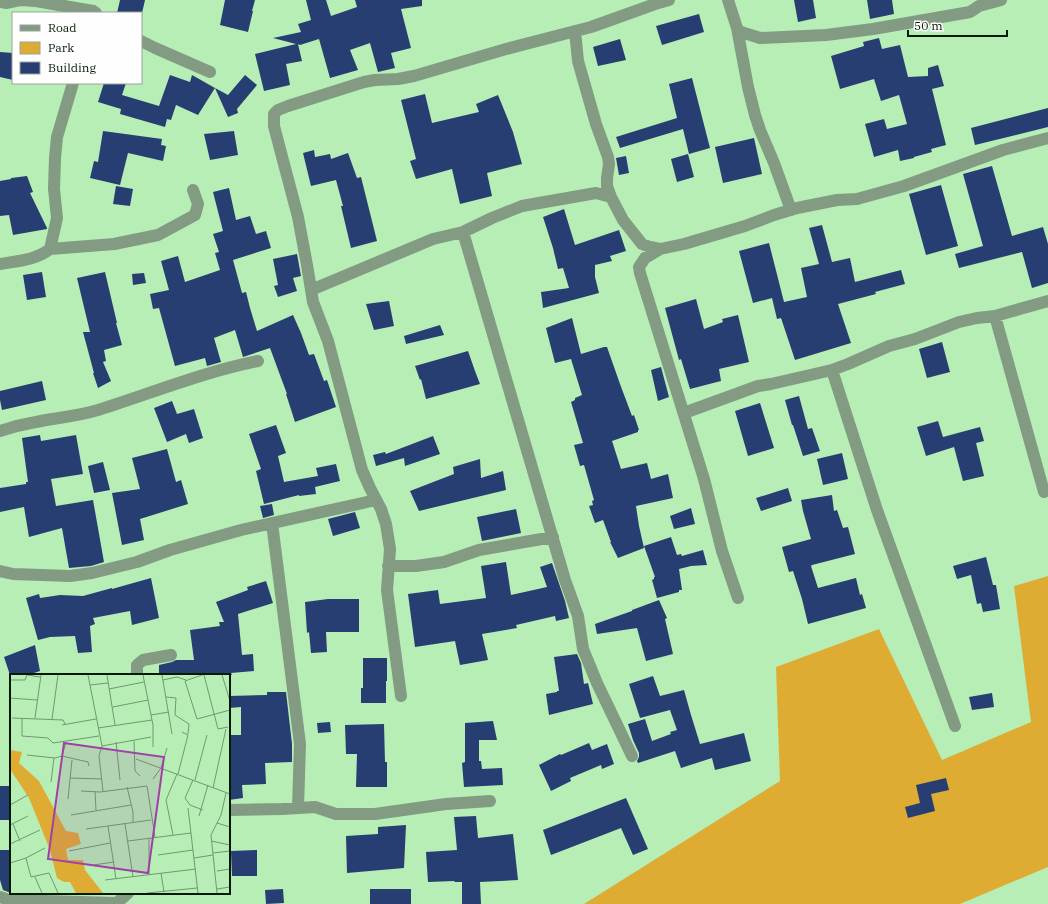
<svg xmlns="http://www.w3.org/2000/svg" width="1048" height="904" font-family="'IBM Plex Serif',serif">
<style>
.green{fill:#dfac33}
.building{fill:#273e73}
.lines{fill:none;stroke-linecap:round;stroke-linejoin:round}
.street{stroke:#839a83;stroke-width:12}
.inset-road{fill:none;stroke:#6f9970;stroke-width:1}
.view{fill:#a140a8;fill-opacity:0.15;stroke:#a140a8;stroke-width:2}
.inset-edge{fill:none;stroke:#051a06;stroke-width:2}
</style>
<rect width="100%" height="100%" fill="#b6eeb6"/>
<!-- green -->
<path class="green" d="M1048,576V867L960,904H584L780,781L776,667L879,629L942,760L1031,722L1014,586Z"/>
<!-- building -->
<path class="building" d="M120,0H145L142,13H117Z
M225,0H255L252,11H253L248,32L220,25Z
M306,0H326L331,16L357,7L355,0H422V6L401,9L411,48L391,53L395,68L378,72L370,43L350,50L358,70L330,78L319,39L300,45L298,44L302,61L286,64L290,85L264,91L255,54L296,44L273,38L301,32L298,24L311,20Z
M794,0H813L816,18L798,22Z
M867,0H892L894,14L870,19Z
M699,14L704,32L662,45L656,26Z
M879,38L882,49L900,45L908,77L928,76V68L938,65L944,86L932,89L946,145L931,149L932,152L914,157V158L900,161L898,150L874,157L865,124L884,119L887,129L907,124L899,95L881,101L874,79L840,89L831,56L864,46L863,42Z
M620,39L626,60L598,66L593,47Z
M0,52L13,53V80L0,77Z
M170,75L190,82L192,75L215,88L198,115L176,105L171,120L167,119L165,127L120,114L121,109L98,102L104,83H126L122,95L159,106Z
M245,75L257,85L237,109L238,113L228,117L215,88L228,95Z
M692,78L710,148L689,154L683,129L620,148L616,137L677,118L669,84Z
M425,94L432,123L479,112L476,104L498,95L513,132L522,164L487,173L492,196L460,204L452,169L416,179L410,161L416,159L401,100Z
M1048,108V127L975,145L971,128Z
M103,131L162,139L161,145L166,146L163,161L128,153L120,185L90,178L94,161L98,162Z
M234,131L238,155L210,160L204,134Z
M754,138L762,174L723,183L715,147Z
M314,150L315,157L330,154L331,159L348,153L357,178L361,177L377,241L351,248L341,206H343L336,180L311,186L303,153Z
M688,154L694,177L677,182L671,159Z
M626,156L629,173L619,175L616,158Z
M992,166L1012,236L1043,227L1048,244V283L1032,288L1022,252L959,268L955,254L983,246L963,174Z
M27,176L33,192L30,193L47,228V229L13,235L9,215L0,216V181L11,179V178Z
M941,185L958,246L926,255L909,194Z
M116,186L133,189L130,206L113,204Z
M229,188L236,220L250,216L256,234L266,231L271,248L233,260L242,293L246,292L250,308L257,331L293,315L301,333L309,355L314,354L324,381L327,380L336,407L295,422L286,394H287L270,348L243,357L235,330L214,338L221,362L207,366L205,358L175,366L159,308L153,309L150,294L169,290L161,261L178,256L185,282L220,270L215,253L219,252L213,234L223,231L213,192Z
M564,209L575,245L619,230L626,251L610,256L612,261L595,265V277L599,293L543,308L541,292L569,288L563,268L558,269L553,248L543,217Z
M822,225L832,262L850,258L855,282L901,270L905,284L875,292L876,294L838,304L851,343L795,360L781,318L777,319L772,298L753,303L739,251L769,243L784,302L807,297L801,268L819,264L809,228Z
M297,254L301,276L293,278L297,291L278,297L274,286L278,285L273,259Z
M42,272L46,297L27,300L23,275Z
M105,272L117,323H116L122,345L104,350L106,361L103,362L111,381L98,388L93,373H94L83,332H90L77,278Z
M144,273L146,283L133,285L132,274Z
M696,299L704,329L723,322L722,319L738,315L749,362L719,369L721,381L690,389L681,359L679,360L665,308Z
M389,301L394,326L374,330L366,304Z
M572,318L581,354L604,347H607L620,384L632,416L634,415L639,430H638V432L612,441L621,469L647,463L651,479L668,474L673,498L636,506L639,526L644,548L618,558L610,542H611L603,520L595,523L589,506L593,505L592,501L594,500L584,465L580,466L574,445L583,443L571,402L575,400V398L582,395L571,359L555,363L546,328Z
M440,325L444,335L406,344L404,336Z
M942,342L950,372L927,378L919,349Z
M468,351L475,371L480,384L426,399L421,379L420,380L415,366Z
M661,367L669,397L658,401L651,370Z
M42,381L46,400L2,410L0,400V391Z
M799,396L808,429L812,428L820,451L803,456L793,425H792L785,400Z
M172,401L177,414L194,409L203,438L189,443L186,434L167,442L154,408Z
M760,403L774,448L748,456L735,411Z
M938,421L943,437L980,427L984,441L976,443L984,476L963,481L954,447L926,456L917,427Z
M276,425L286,453L278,456L284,482L318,476L316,468L336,464L340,481L315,487L316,494L299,496V495L264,504L256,471L261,469L249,434Z
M40,435L41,441L76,435L83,474L51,479L56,506L93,500L104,562L91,566L69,568L62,528L29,537L24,507L0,512V488L26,484V482H28L22,438Z
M433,436L440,454L405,466L404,458L376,466L373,455L385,452L386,454Z
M167,449L176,482L181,480L188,504L140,519L144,540L122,545L112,493L140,489L132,458Z
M842,453L848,479L823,485L817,459Z
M480,459L481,478L503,471L506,490L419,511L410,491L454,474L453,467Z
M103,462L110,490L94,493L88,466Z
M788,488L792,501L761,511L756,498Z
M832,495L834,511L837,510L843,528L848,527L855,554L812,565L811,566L818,588L856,578L860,595L862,594L866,608L808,624L802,599L793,571L789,572L782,547L811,539L803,511L801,500Z
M272,504L274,515L263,518L260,506Z
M691,508L695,524L674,529L670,516Z
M516,509L521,533L482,541L477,517Z
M355,512L360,528L333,536L328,519Z
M671,537L677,555L681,554L682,556L703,550L707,565L691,566L679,569L682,590H679V592L657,598L652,580L654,579V577H655L644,546Z
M986,557L993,585H996L1000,609L983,612L981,603L977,604L971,575L957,579L953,566Z
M506,562L511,595L547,587L540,567L552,563L565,601L569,618L556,621L555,616L516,625L517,628L482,634L488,660L460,665L455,641L415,647L408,594L438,590L440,604L486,598L481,566Z
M151,578L159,618L132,625L130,611L93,618L95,624L90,626L92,652L78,653L75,636L50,637L38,640L26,598L39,594L40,598L60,595L83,596L112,588V589Z
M266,581L273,603L238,614L242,655L253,654L254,671L231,673L232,675H159V665L172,662L176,660H194L190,630L220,626L219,622H224L216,602L248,590L247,587Z
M328,599H359V632H326L327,652L311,653L309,632L307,633L305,602Z
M659,600L667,618L665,619L673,654L646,661L637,628L597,634L595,624L632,611V610Z
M35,645L40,671L28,675H10L4,657Z
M577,654L581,663L584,684L588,683L593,704L549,715L546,694L557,692V691H559L554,657Z
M363,658H387V681H386V703H361V688H363Z
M653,676L660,696L684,690L691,715L700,744L744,733L751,761L715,770L712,758L681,768L675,751L638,763L637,761L639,757V753L633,740L628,724L645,719L652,741L671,734L670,732L677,730L670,710L640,718L629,684Z
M267,692H286L292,744V762L265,763L266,784L242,785L243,798L229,800V735H241V707L229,708V696L267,695Z
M992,693L994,707L972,710L969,697Z
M493,721L497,740H479V761H481L482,769L502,768L503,785L464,787L462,763L465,762V723Z
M330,722L331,732L318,733L317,723Z
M384,724L385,762H387V787H356L357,754H346L345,725Z
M589,743L592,750L607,744L614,764L602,769L601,765L570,778L571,781L551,791L539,765L560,754L561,755Z
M946,778L949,790L931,794L935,811L908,818L905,807L920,803L916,785Z
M0,786H11V820H0Z
M626,798L648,849L633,855L621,828L551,855L543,830Z
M476,816L478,838L513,834L518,880L480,882L481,904H462V882H455L454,881L428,882L426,852L457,850L454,817Z
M406,825L404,868L347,873L346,836L378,834V827Z
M0,850H11V893L3,890L0,880Z
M257,850V876H232L231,851Z
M283,889L284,903L266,904L265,890Z
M370,889H411V904H370Z"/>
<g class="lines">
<!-- street -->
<path class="street" d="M728,0L737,28L748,87L755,115L760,130L774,163L791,210
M0,2L7,3L21,0L36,1L93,11L96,13
M575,31L578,61L596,124L608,157L609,164L607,178V186L611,197L623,220L642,244L650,247L660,249
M738,31L760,38L826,35L873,29L970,12L979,6L1001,0
M141,41L155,48L210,72
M463,232L565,580L578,616L583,649L597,683L632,756
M50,249L57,218L54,189L55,158L57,137L73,83
M0,264C18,261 36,260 50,249L114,244L158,235L195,215L198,204L193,190
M311,290L433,239L463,232L492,218L522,206L596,193L611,197
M995,316L1044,492
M832,370L877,510L955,726
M684,413L758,386L771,384L832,370L848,364L889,346L915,339L959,322L977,318L995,316L1048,301
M0,431C12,427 24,424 36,422C56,418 78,416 98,410C152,393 203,372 258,361
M272,523L300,744L298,808
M388,566H416L444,562L479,550L553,537
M0,571L13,574L70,576L92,573L137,562L170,550L241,530L376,500
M738,598L722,551L704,479L640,273L639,267L645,258L660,249L684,244L745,226L774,215L797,208L837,200L857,199L904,186L1003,150L1048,138
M137,675V665L143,660L171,655
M401,696L387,590L390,549L386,524L381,509L370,488L362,470L328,341L313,302L307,265L298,217L280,149L274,126V114L278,110L288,106L364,82L375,80L398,79L414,76L506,49L591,27L655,4L669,0
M229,810L282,809L315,807L336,814H375L446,804L490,801
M0,897L9,900L117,903L128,893"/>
</g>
<!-- overview -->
<g transform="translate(10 674)">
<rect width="220" height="220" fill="#b6eeb6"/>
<path d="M0,76L12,78L9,89L29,107L56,157L68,159L71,170L56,175L58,186H73L75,196L93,219H66L60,208H54L47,204L40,176L19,124L0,95Z" fill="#dfac33"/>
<path class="inset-road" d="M17,1L30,3M78,1L92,72L89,82L93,117M97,1L105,51M133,1L143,51V73M152,1L162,60M192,1L175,7L187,45L220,36M194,1L208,55L218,53M212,1L220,27M0,6H15L17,1M153,6L167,3L176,6M80,11L98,9M99,15L134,8M156,23L166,24L165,41L179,50L178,60M0,24L27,26M103,33L138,26M141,41L159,38M2,44L53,46L55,50M12,44V62L38,64L43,69L89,62M25,44L31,1M42,45L48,1M52,51L86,45M88,54L142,46M124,67L125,97L130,102M106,68L110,106M92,72L141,63M17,81L45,84L52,82L78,88L79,92M52,82L56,68M126,85L220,120M168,100L178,61L172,58M60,104L92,105M143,105L151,94L157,74M183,106L175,124L180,131L193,136M185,106L197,61M41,108L44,84M117,113L123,138V148M203,114L216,55M71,117L90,118L137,112L145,163M85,117L86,136M58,125L62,86M0,131L18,121M178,134L188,219M61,141L121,131M189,142L198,111M207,149L220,153M3,150L10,167M115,150L123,203M0,151L18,142M98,152L106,205M76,155L141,146M163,161L156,126L167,100M118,167L181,159M201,167L220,171M0,170L30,156M59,177L100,169M203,179L220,177M148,181L183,176M16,184L21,203L39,199L48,219M184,184L203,181M0,189L16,184L35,174M83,191L104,188M207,197L220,195M151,199L154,218M139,200V164M25,203L32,219M95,206L186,195M207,215L220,213M137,219L187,214M207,219L201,161L211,141L216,119"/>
<path class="view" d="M54,69L154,83L138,199L38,185Z"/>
<rect width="220" height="220" class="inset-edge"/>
</g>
<!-- legend -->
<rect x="12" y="12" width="130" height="72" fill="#fefefe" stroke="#9aa39b"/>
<rect x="20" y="25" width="20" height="6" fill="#839a83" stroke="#9aa39b"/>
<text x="48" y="32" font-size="12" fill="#051a06">Road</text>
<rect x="20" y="42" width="20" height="12" fill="#dfac33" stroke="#9aa39b"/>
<text x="48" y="52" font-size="12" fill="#051a06">Park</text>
<rect x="20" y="62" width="20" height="12" fill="#273e73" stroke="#9aa39b"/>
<text x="48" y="72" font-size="12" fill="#051a06">Building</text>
<!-- scale -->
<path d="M908 30v6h99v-6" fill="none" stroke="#051a06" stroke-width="2"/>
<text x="914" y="30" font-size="12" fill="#051a06" stroke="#fefefe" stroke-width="3" paint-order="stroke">50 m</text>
</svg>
